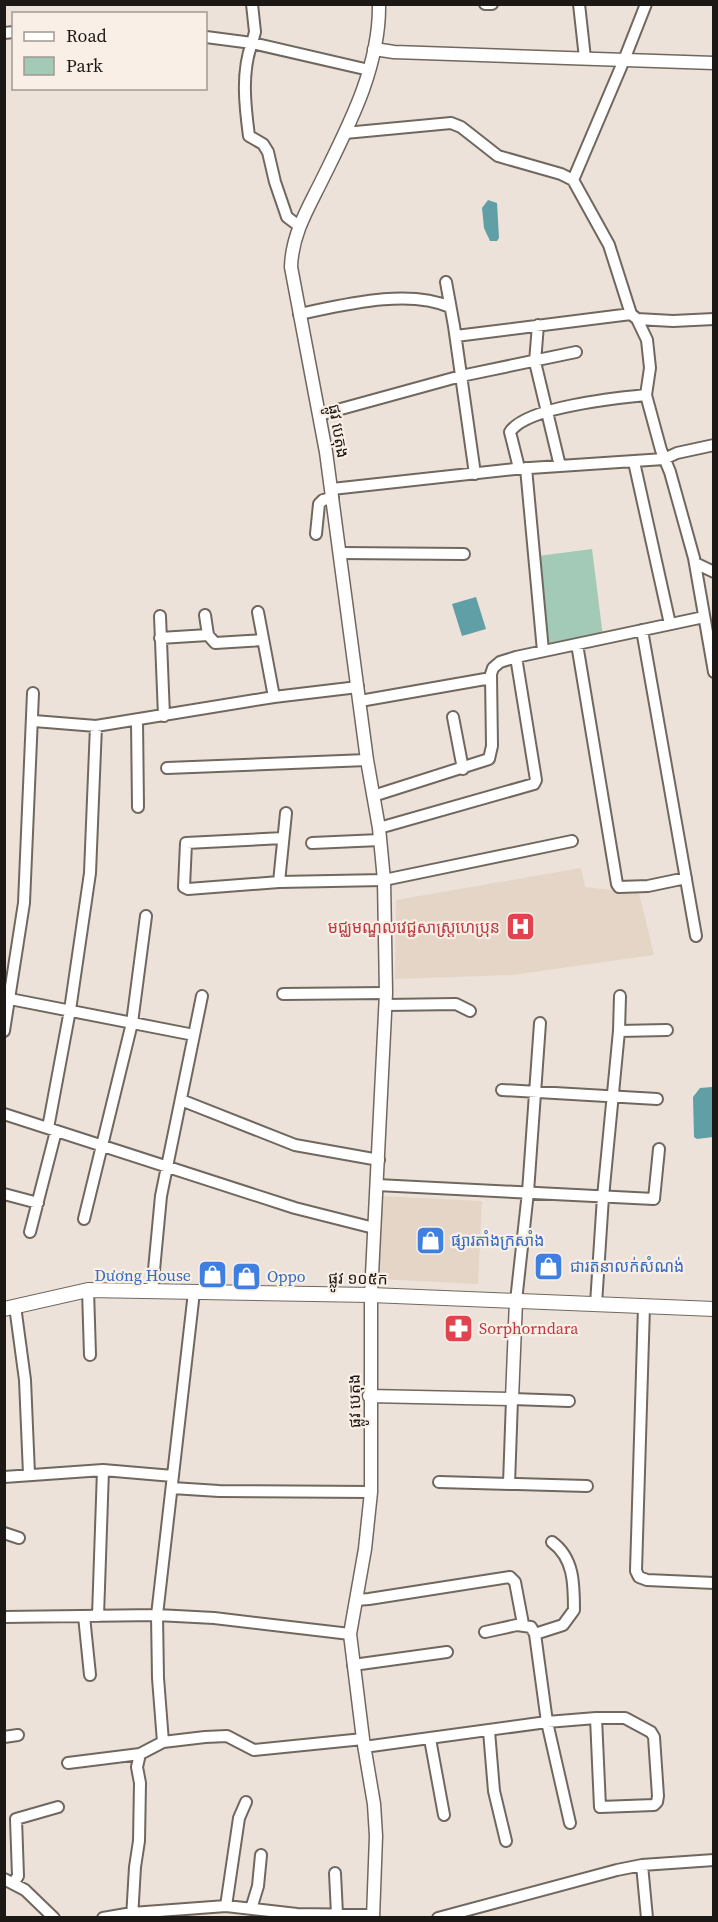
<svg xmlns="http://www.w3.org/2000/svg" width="718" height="1922" font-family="'Source Serif 4','Noto Sans Khmer',serif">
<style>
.built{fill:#e5d5c6}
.green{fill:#a3cab7}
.water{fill:#609fa6}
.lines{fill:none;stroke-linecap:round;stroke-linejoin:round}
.minor-casing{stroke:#70685f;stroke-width:14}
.tertiary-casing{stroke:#70685f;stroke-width:15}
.secondary-casing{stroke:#70685f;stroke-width:16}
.minor{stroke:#fff;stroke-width:10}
.tertiary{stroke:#fff;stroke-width:12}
.secondary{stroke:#fff;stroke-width:14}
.labels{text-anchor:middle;stroke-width:4.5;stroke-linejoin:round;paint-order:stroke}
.street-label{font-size:16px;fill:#1c1815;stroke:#f9efe6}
.health-label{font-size:16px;fill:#be3a42;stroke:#f9efe6;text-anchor:end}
.shop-label{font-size:16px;fill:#366cbe;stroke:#f9efe6;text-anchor:start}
</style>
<rect width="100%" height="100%" fill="#ece2d9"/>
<!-- built -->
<path class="built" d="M581,868L585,887L639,893L654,955L512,975L395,979L396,900Z
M382,1196L482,1201L478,1284L378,1279Z"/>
<!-- green -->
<path class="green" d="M592,549L603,637L549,645L538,556Z"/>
<!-- water -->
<path class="water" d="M488,200L497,203L499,238L497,241H490L484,228L482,208Z
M476,597L486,629L462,636L452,604Z
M712,1087L714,1088L713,1137L697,1139L694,1137L693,1097L700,1088Z"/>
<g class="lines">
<defs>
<path id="minor" d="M485,4H492
M579,4L585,58
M4,33L14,32
M206,37L252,43L255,32L252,4
M345,133L451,123L461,127L498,156L561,174L573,180L609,245L631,314L637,319L647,340L650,368L646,395L661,450L670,472L694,558L714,672
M573,180L624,60L646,4
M299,226L287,217L275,182L268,152L263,144L249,136C245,106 241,72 252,43L369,70
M446,282L454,326L475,474
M299,314C343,305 408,288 450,307
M637,319L673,321L714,319
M538,325L535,362L560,466
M456,336L631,314
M319,415L461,376L576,352
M634,462L670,624
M519,468L510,432C526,407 616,398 646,395
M526,468L543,651
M332,489L515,469L664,459L677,453L714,445
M316,534L319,504L323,500L333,498
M341,553L464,554
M695,563L714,572
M258,612L274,697
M205,615L208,635L215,643L263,640
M160,616L164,716
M642,630L696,936
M160,638L208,635
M577,644L617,884L619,887L648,886L686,878
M360,701L491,678
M453,717L463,769
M137,720L138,807
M34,721L96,726L274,697L358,687
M167,768L367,760
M373,796L489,759L492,746L491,674L493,668L500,662L516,657L704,617
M379,828L534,784L536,780L516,657
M283,838L186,843L184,887L188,889L279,882L384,880L572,841
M312,843L380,840
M279,882L286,813
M283,994L386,993
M10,999L194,1035
M386,1005L456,1004L470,1011
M4,1031L24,903L33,693
M619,1031L667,1030
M502,1090L657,1099
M181,1100L295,1145L379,1160
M4,1114L295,1208L374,1228
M48,1128L70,1010L90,873L96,726
M377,1185L654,1199L659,1149
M4,1194L38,1203
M84,1219L132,1023L146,916
M30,1232L56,1131
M88,1290L90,1355
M152,1291L161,1196L202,996
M516,1301L528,1192L540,1023
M596,1304L603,1197L619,1031L620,996
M15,1306L25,1380L29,1474
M644,1306L636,1571L639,1577L647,1580L714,1583
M4,1477L103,1470L173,1476
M439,1482L587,1486
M509,1484L512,1399L569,1401
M172,1488L219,1491L371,1492
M4,1533L19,1538
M356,1600L369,1599L510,1577L515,1582L523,1624
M84,1616L90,1675
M98,1616L103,1470
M4,1617L157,1615L214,1618L350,1634
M485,1632L517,1625L531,1627L535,1634L547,1722L570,1823
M535,1634L563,1625L574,1610C574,1584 574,1558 552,1542
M353,1665L447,1652
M489,1731L494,1791L506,1841
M4,1737L18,1735
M430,1739L444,1815
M163,1742L158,1678L157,1615L194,1292
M364,1747L547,1722L596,1718H625L651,1732L654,1737L658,1796L657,1802L654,1805L600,1807L596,1718
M68,1763L140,1754L163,1742L205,1737L227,1736L254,1750L363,1739
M642,1865L647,1918
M335,1873L337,1914
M4,1879L25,1890L54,1918
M14,1882L18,1876L16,1819L58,1807
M226,1906L239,1818L246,1802
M251,1909L258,1886L261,1855
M103,1918L132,1913L226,1906L297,1914L373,1915
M132,1918L135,1867L139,1841L140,1783L137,1767L140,1754
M438,1918L617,1870L642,1865L714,1860"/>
<path id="tertiary" d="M374,49L394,52L714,63
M369,1396L512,1399L516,1301
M373,1918L376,1836L374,1804L363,1739L350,1634L365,1549L371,1492V1295L386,993L384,880L379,828L367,760L326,452L291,267C292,235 307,210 321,182C348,127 380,68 379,4"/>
<path id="secondary" d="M4,1309L88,1290L371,1295L714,1309"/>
</defs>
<!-- minor casing -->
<use href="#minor" class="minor-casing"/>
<!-- tertiary casing -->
<use href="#tertiary" class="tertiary-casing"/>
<!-- secondary casing -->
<use href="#secondary" class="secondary-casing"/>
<!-- minor -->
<use href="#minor" class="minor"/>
<!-- tertiary -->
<use href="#tertiary" class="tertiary"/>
<!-- secondary -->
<use href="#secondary" class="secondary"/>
</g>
<!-- icons -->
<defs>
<symbol id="hospital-square" viewBox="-11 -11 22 22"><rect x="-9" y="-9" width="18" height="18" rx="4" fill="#e0444e" stroke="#f9efe6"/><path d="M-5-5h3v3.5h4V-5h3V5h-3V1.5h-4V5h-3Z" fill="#fff"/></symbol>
<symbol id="shop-square" viewBox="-11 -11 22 22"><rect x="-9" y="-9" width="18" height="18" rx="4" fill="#3f7fe0" stroke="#f9efe6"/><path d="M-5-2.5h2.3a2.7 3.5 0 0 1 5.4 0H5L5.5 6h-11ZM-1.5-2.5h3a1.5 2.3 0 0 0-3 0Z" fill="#fff"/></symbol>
<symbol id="pharmacy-square" viewBox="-11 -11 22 22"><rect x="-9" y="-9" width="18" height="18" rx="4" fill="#e0444e" stroke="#f9efe6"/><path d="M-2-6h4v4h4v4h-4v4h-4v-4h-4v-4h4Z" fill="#fff"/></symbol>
</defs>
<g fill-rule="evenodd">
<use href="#hospital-square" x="504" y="910" width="33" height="33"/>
<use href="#shop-square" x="414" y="1224" width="33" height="33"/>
<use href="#shop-square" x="532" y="1250" width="33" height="33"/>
<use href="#shop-square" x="196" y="1258" width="33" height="33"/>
<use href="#shop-square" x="230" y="1260" width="33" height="33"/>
<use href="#pharmacy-square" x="442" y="1312" width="33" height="33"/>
</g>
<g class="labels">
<!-- street labels -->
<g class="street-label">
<text transform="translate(339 431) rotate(80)" y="6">ផ្លូវ បេតុង</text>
<text transform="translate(358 1278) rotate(1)" y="6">ផ្លូវ ១០៥ក</text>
<text transform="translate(354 1401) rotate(-91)" y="6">ផ្លូវ បេតុង</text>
</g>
<!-- health labels -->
<g class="health-label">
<text x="500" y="933">មជ្ឈមណ្ឌលវេជ្ជសាស្ត្រហេប្រុន</text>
<text x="479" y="1334" text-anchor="start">Sorphorndara</text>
</g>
<!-- shop labels -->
<g class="shop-label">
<text x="451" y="1246">ផ្សារតាំងក្រសាំង</text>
<text x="570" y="1272">ជារតនាលក់សំណង់</text>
<text x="191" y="1281" text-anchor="end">Dương House</text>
<text x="267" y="1282">Oppo</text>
</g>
</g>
<!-- border -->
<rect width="718" height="1922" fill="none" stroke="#1c1815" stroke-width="12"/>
<!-- legend -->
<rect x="12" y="12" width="195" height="78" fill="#f9efe6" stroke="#a19992" stroke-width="1.5"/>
<rect x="24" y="32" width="30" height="9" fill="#ffffff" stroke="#a19992" stroke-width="1.5"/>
<text x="66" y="42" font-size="18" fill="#1c1815">Road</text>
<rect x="24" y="57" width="30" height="18" fill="#a3cab7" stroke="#a19992" stroke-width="1.5"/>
<text x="66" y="72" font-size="18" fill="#1c1815">Park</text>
</svg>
